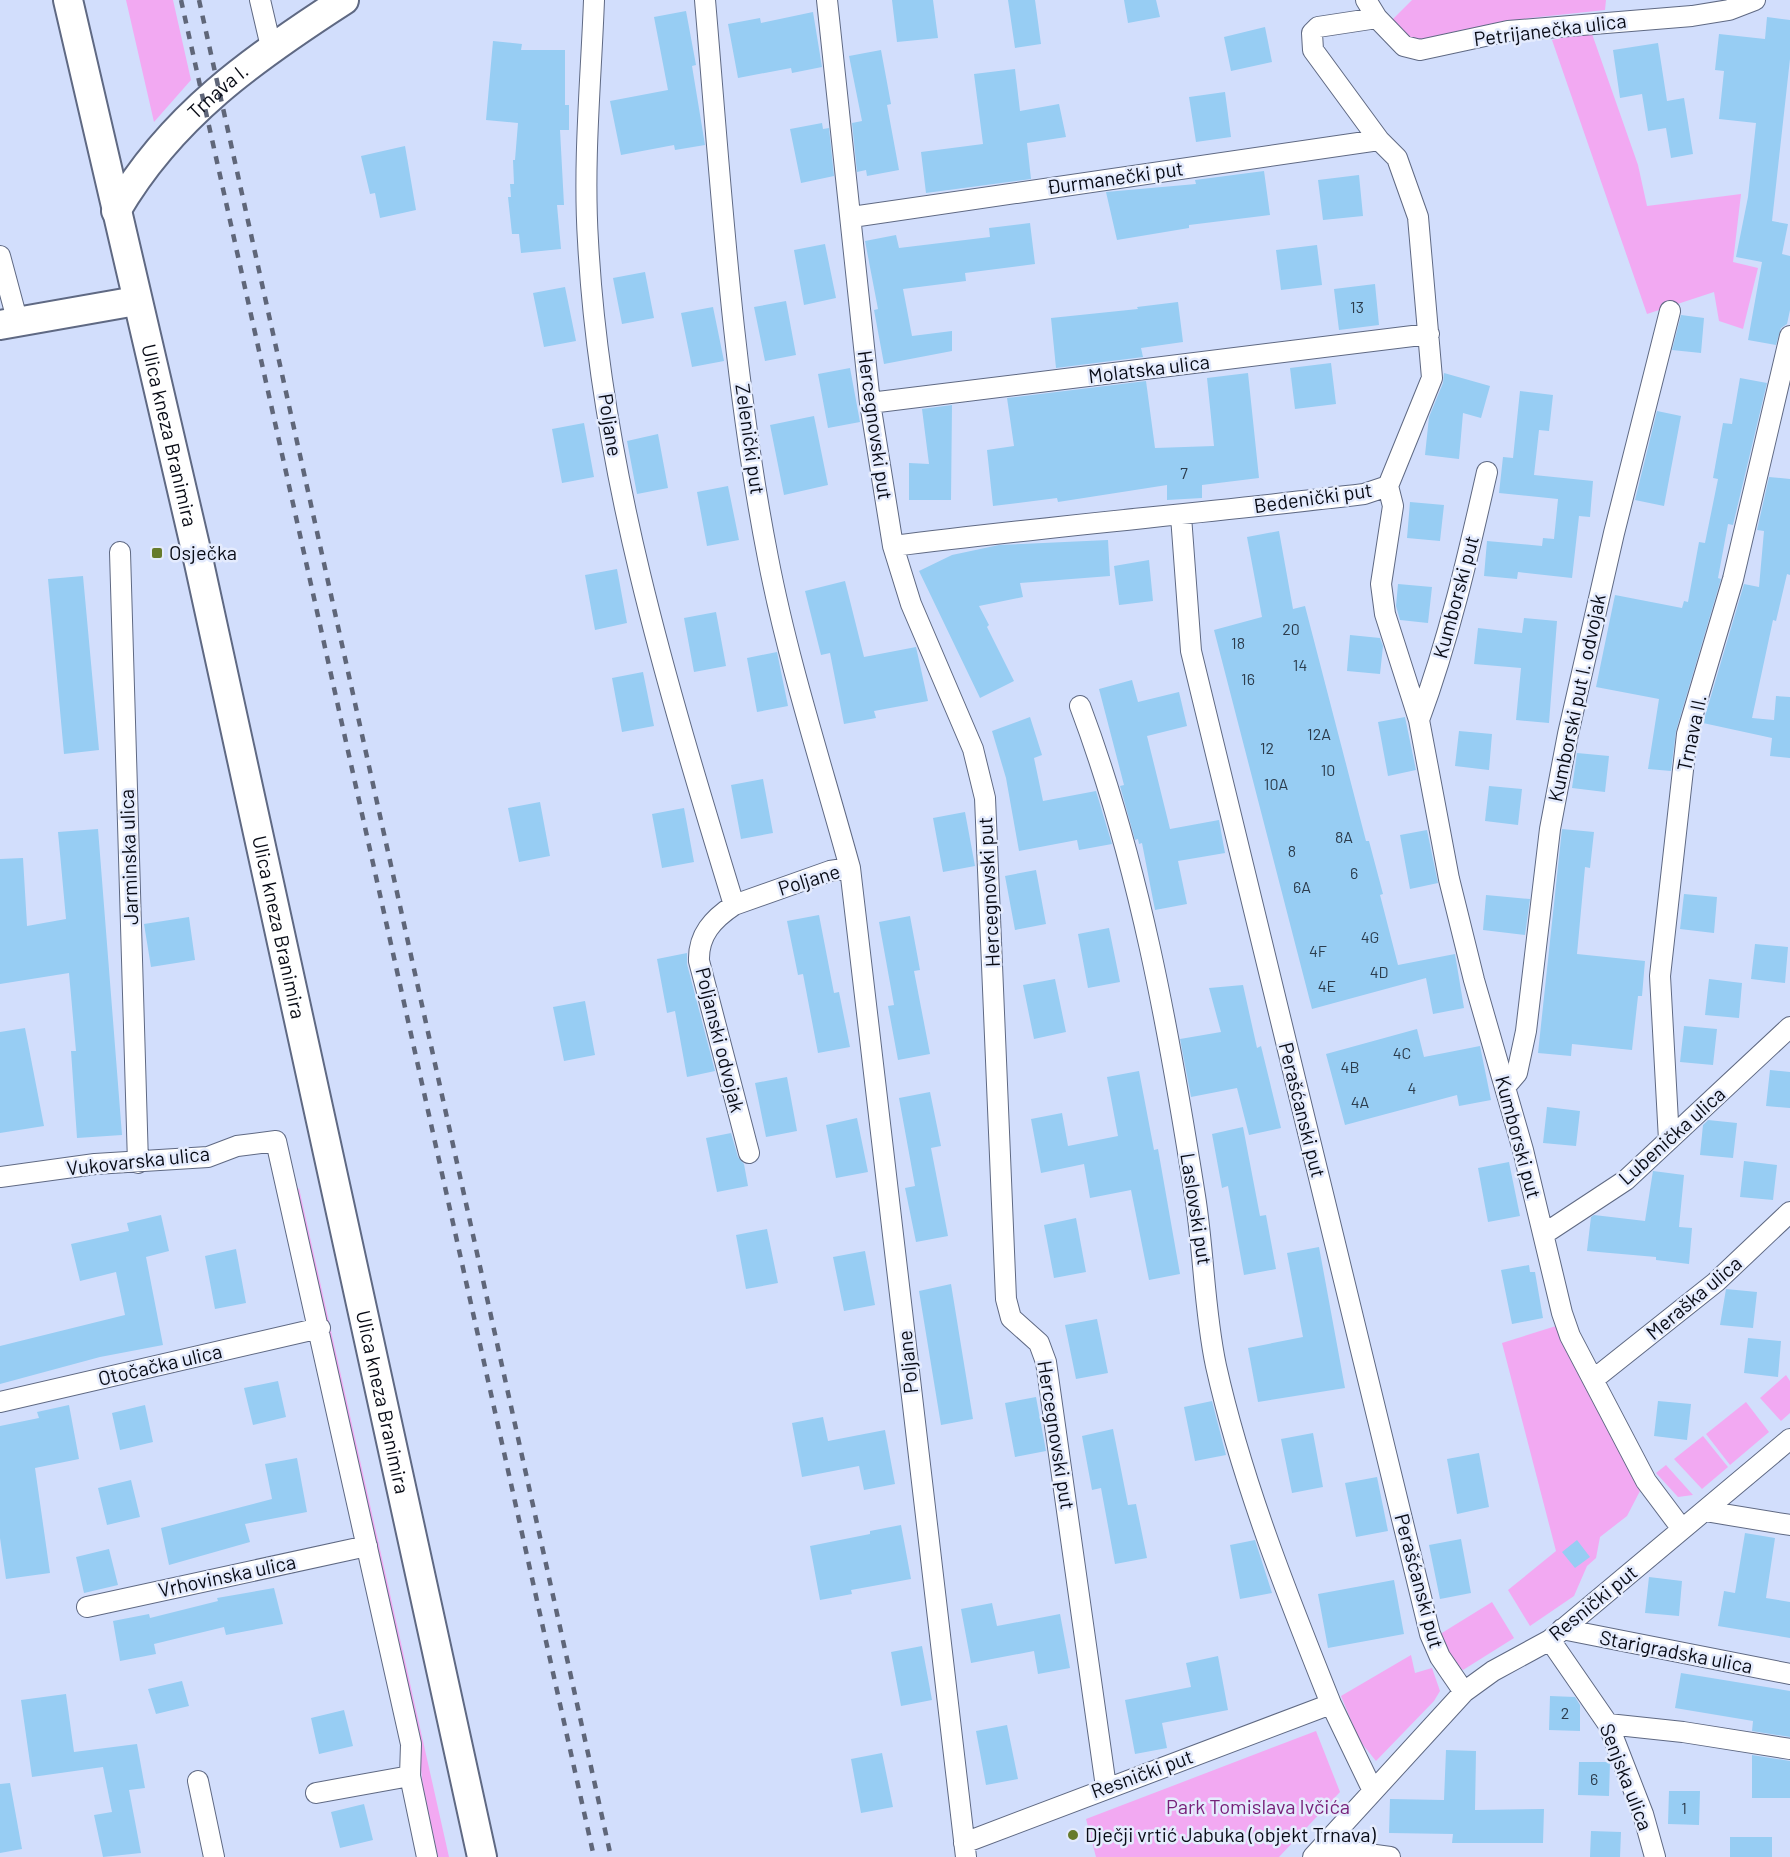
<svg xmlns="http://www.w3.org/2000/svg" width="1790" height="1857" font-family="Barlow,sans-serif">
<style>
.green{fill:#f2a9f2}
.building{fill:#97cdf3}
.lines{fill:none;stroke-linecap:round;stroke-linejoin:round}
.street-casing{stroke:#5f6983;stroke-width:22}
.secondary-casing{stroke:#5f6983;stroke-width:32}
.street{stroke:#fff;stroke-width:20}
.secondary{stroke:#fff;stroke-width:28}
.rail{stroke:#5f6679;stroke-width:4.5;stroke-dasharray:8 8;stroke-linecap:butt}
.poi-dot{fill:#667b2b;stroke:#e4ebfd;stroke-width:2}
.labels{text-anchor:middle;stroke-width:5;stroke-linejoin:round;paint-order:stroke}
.number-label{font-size:16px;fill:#2c3c4c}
.street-label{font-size:20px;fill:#080b15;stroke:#e4ebfd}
.poi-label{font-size:20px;fill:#080b15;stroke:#e4ebfd;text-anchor:start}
.park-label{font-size:20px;fill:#772179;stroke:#e4ebfd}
</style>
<rect width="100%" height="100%" fill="#d2defc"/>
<!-- green -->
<path class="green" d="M126,0H173L191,80L154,122Z
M1412,0H1606L1605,10L1530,18L1421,40L1410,39L1390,22Z
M1591,31L1638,165L1647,206L1741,194L1733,262L1758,268L1743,329L1719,321L1714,292L1647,314L1552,40Z
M299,1188L449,1857H438L423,1787L418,1743L296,1192Z
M1556,1326L1640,1491L1627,1516L1600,1537L1596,1558L1587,1566L1574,1596L1530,1626L1508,1590L1556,1551L1502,1343Z
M1786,1375L1790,1381V1413L1781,1421L1760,1398Z
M1746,1402L1769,1432L1730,1465L1706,1434Z
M1703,1436L1728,1467L1702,1489L1674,1459Z
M1666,1465L1693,1495L1678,1497L1656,1473Z
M1492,1602L1514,1638L1463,1670L1446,1654L1437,1636Z
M1411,1655L1415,1673L1432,1668L1440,1691L1434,1701L1376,1761L1359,1740L1341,1696Z
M1316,1731L1340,1792L1279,1857H1096L1086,1819Z"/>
<!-- building -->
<path class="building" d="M892,0H933L938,38L897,42Z
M1008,0H1035L1041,44L1015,48Z
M1124,0H1156L1160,17L1128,23Z
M686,11L696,65L692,66L705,145L675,150L674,145L621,155L610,101L668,90L654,17Z
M813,12L822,67L792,73L791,68L738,78L728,24L760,18L761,23Z
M1767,17L1790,20V59L1772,221L1788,224L1782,254L1790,256V310L1787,324L1781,328L1776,345L1748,340L1762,262L1736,257L1748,197L1756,123L1719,119L1724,71L1715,70L1719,34L1765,39Z
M1265,27L1272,62L1231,71L1224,37Z
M493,41L522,44L521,50H565V105H569V130H560L564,205H557L561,249L521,253L519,234H512L508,197H511L510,184H514L513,160H515L518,123L486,120Z
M1658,43L1667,101L1684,98L1693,154L1671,158L1666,128L1648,131L1642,94L1620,98L1613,50Z
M881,50L891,104L887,105L899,170L867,176L866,170L857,172L852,123L862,121L849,56Z
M1015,69L1020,111L1059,104L1066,137L1027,143L1031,179L926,193L921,152L983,144L974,74Z
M1225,92L1231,137L1196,142L1189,97Z
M822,123L823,129L829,128L834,176L801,183L790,129Z
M405,146L416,210L380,218L375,193L370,194L361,156Z
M1264,171L1270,215L1189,225V228L1117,240L1106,192L1196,184L1195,180Z
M1359,175L1363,216L1323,220L1318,180Z
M1030,223L1035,264L965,273L966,281L903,289L912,336L952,331V351L884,364L874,310L878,309L865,241L896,235L899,248L990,237L989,228Z
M825,244L836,298L804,305L794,250Z
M1317,245L1322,285L1281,290L1276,250Z
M645,272L654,318L622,324L613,278Z
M1375,284L1379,325L1339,330L1334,289Z
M565,287L576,341L544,347L533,293Z
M786,301L796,355L765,361L754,307Z
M1178,302L1183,342L1141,348L1143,357L1056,368L1051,318L1138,309L1137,307Z
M713,307L724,361L692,367L681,313Z
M1681,315L1704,318L1701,353L1672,350Z
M1331,363L1336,404L1295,409L1290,368Z
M850,368L860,422L828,428L818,374Z
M1248,373L1259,478L1202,485V498L1167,500V485L1058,502L1057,498L993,506L987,450L1014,446L1007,398L1146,381L1155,448L1214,446L1207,378Z
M1444,373L1490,386L1481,418L1463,413L1459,459L1425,455L1429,417L1443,383Z
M1740,378L1767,383L1733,525L1728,524L1718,578L1721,579L1676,731L1671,771L1648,769L1659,699L1596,687L1615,595L1682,608L1684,601L1688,602L1699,542L1705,543L1718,479L1713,478L1723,423L1732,424Z
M1520,391L1553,395L1549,431L1539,430L1534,475L1593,481L1590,517L1579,516L1572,578L1518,572L1517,579L1484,576L1487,541L1542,546L1543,538L1554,539L1558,499L1499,493L1503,457L1513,458Z
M952,405L951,500H909V463L929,464L922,409Z
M1657,411L1681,416L1664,506L1635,500Z
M814,416L828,485L784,495L770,425Z
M584,423L594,477L562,483L552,429Z
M658,434L668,488L637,494L627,441Z
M1769,477L1790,479V575L1787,574L1776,621L1773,620L1752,718L1774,720L1776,696L1790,697V758L1770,756L1772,738L1703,723L1744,584L1759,587L1764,531L1757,530Z
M728,486L739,540L707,546L697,492Z
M1410,502L1444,505L1440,541L1407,538Z
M1279,531L1293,609L1305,606L1366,841H1369L1383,894L1380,895L1398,965L1455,954L1464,1008L1433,1014L1426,978L1312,1009L1214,630L1262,617L1247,537Z
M1108,540L1110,576L1020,583L1023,597L979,606L989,625L987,627L1014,681L980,698L919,571L952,555L999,545Z
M1149,560L1153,601L1119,605L1114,566Z
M617,569L627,623L595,630L585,575Z
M83,576L99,750L64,754L48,579Z
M845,581L864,657L916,647L928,701L874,711L876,718L844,724L830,653L821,655L805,591Z
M1398,584L1432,587L1428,623L1400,620L1396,606Z
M716,612L726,666L694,672L684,618Z
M1524,618L1557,621L1549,723L1516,720L1521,668L1474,664L1478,628L1522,633Z
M1350,635L1380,638L1383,646L1380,674L1347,671Z
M777,652L788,706L757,712L747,658Z
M643,672L654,726L622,732L612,678Z
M1132,680L1138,702L1179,692L1187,726L1147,736L1170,829L1219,820L1225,853L1178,861L1187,904L1155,910L1142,843L1139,844L1138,839L1135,840L1120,786L1124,785L1099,689Z
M1030,717L1042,755L1034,758L1043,801L1096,791L1112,844L1079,850L1077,840L1019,851L1006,778L992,731Z
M1405,717L1416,770L1388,776L1378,722Z
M1459,731L1492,734L1489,770L1455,766Z
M1577,753L1609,756L1605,792L1572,788Z
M763,779L773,833L741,839L731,785Z
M1489,786L1522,789L1518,825L1485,821Z
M540,802L550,856L519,862L508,808Z
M684,808L694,862L662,868L652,814Z
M965,812L975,866L943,872L933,818Z
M98,829L122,1135L77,1138L71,1051H76L69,973L0,984V859L23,858L27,926L66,919L58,832Z
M1562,829L1594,832L1590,868L1585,867L1577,954L1645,961L1642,996H1638L1632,1050L1572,1044L1571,1056L1538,1053Z
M1427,830L1438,883L1410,889L1400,835Z
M1036,870L1046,924L1015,930L1005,876Z
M1684,894L1717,897L1714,933L1680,929Z
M1486,895L1530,899L1525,935L1483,930Z
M819,915L834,993L839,992L850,1047L818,1053L803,974L798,975L787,921Z
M910,916L920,970L914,971L930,1054L898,1060L888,1006L894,1005L879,922Z
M189,917L195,960L151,967L144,924Z
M1109,928L1120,982L1088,988L1078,934Z
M1755,944L1788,947L1785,983L1751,979Z
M687,953V964L715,1071L687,1077L675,1011L667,1013L657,959Z
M1055,979L1066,1032L1034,1039L1023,985Z
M1709,979L1742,983L1739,1018L1705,1015Z
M1243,985L1257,1048L1261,1046L1281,1128L1249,1135L1237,1088L1191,1097L1180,1039L1221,1032L1209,988Z
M585,1001L595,1055L564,1061L553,1007Z
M1684,1026L1717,1029L1713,1065L1680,1062Z
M25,1028L44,1126L0,1133V1032Z
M1417,1029L1424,1057L1480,1046L1491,1100L1459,1106L1457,1095L1345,1125L1326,1054Z
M1770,1070L1790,1072V1108L1766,1106Z
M1139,1071L1154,1150L1158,1149L1180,1274L1149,1280L1131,1190L1090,1198L1084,1164L1041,1173L1031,1119L1062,1113L1068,1146L1118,1136L1107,1077Z
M787,1077L797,1131L766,1137L755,1083Z
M930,1092L941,1146L931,1148L948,1236L916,1242L905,1188L915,1186L899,1098Z
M1547,1107L1580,1111L1576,1146L1543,1143Z
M857,1118L868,1172L836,1178L826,1125Z
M1708,1120L1737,1123L1733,1158L1700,1155L1703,1125Z
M1243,1127L1260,1216L1266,1215L1276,1269L1244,1275L1228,1186L1222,1188L1212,1134Z
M731,1133L738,1157L744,1164L748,1186L717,1192L706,1138Z
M1744,1161L1777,1165L1773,1200L1740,1197Z
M1509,1162L1520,1216L1488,1222L1478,1168Z
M1653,1171L1684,1175L1679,1227L1692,1228L1689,1264L1656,1260V1257L1587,1251L1591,1217L1594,1215L1645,1221Z
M161,1215L169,1251L146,1257L163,1345L100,1357L0,1384V1346L125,1315L116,1272L80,1281L71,1244L129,1231L127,1223Z
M1076,1218L1086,1272L1054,1278L1044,1225Z
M767,1229L778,1283L746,1289L736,1235Z
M1319,1247L1345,1388L1258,1402L1248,1348L1303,1337L1287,1253Z
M236,1249L246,1303L215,1309L205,1256Z
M865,1251L875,1305L844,1311L833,1257Z
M1529,1265L1530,1272H1535L1543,1318L1512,1324L1501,1270Z
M951,1284L973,1419L941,1425L919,1291Z
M1726,1289L1757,1292L1753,1328L1720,1325Z
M1097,1319L1108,1373L1076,1379L1065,1325Z
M1748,1338L1781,1341L1778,1377L1744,1373Z
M278,1381L286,1417L253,1425L244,1388Z
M1036,1397L1046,1451L1015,1457L1005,1403Z
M1212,1401L1226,1455L1195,1461L1184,1407Z
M1658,1401L1691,1404L1687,1440L1654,1436Z
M69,1405L79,1459L35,1468L50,1573L6,1579L0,1538V1426L39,1418L37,1412Z
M145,1405L153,1442L120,1450L112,1413Z
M823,1417L828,1441L885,1430L895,1484L864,1490L859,1466L802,1477L792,1423Z
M1113,1429L1128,1505L1136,1504L1147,1558L1115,1564L1101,1488L1092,1490L1082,1436Z
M1313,1433L1323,1487L1292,1493L1281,1439Z
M1479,1453L1489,1507L1457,1514L1447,1459Z
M297,1458L307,1512L245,1524L250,1542L169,1565L161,1528L272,1499L265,1464Z
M1377,1477L1388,1531L1356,1537L1345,1483Z
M131,1480L140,1517L107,1525L98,1488Z
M901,1525L911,1579L851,1590L852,1594L820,1600L810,1546L870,1534V1531Z
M1745,1533L1775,1538L1766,1598L1790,1602V1638L1718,1626L1724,1591L1735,1593Z
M1461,1539L1471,1593L1440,1599L1429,1545Z
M1255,1540L1272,1593L1240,1599L1230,1545Z
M1577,1540L1590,1557L1575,1568L1562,1552Z
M109,1549L118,1585L84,1593L76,1557Z
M1649,1577L1682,1581L1679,1616L1645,1613Z
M1394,1580L1404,1634L1328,1648L1318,1594Z
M274,1588L283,1624L226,1635L224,1627L154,1644L156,1654L120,1661L113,1621L149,1614L150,1618L218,1601L217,1598Z
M992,1603L997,1626L1060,1614L1070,1668L1038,1674L1034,1651L971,1663L961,1609Z
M922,1646L932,1700L901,1706L891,1652Z
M1218,1656L1228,1710L1162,1723L1167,1748L1135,1754L1125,1700L1191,1687L1186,1663Z
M1681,1673L1790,1691V1737L1752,1731L1753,1721L1675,1708Z
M182,1681L189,1706L156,1714L148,1689Z
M66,1694L74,1752L137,1744L145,1788L129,1790L141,1853L103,1857L94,1815L112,1812L103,1767L32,1777L21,1700Z
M1550,1696L1575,1697L1580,1705V1731L1549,1730Z
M344,1710L353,1746L319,1754L311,1718Z
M1007,1725L1018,1779L986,1785L976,1731Z
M1446,1750L1476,1751L1475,1810L1544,1809L1543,1843H1452L1453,1834L1389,1833L1390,1799L1444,1800Z
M882,1753L893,1807L861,1813L851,1759Z
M1752,1755L1790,1761V1798H1752Z
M1579,1762H1610L1609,1796L1578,1795Z
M10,1783L22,1849L0,1853V1784Z
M1669,1791H1700L1699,1825L1668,1824Z
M364,1804L373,1840L340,1848L331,1812Z
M1591,1831L1621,1832L1620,1857H1590Z
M1730,1837H1772V1857H1730Z"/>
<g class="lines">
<defs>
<path id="street" d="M260,0L271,47
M594,0C591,80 583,161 588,241C600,468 668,689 734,905L830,871L850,868L966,1857
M705,0C721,186 732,374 768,558C788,662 822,766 850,868
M827,0L870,403L893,546L911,604L973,749L985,798L1006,1299L1011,1318L1039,1343L1046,1362L1106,1787
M1366,0L1377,18L1404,46L1420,50L1508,31L1692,16L1729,10L1755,0
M852,217L1379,140
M0,256L18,323
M870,403L1429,334
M1388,486L1393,506L1381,584L1385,614L1419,720L1449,879L1474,980L1523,1150L1562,1313L1570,1336L1646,1481L1682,1529
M1181,516L1191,651L1430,1634L1440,1657L1464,1692
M893,546C1050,526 1207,513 1364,494L1388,486L1432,378L1418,217L1397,158L1379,140L1313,50L1312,33L1318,27L1377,18
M120,552L138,1163
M1080,706C1139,863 1169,1031 1195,1196C1204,1252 1204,1310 1216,1366C1242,1482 1287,1594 1331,1704
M1419,720C1449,639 1468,556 1487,472
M734,905C713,919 698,935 699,961L749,1153
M1505,1087L1517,1073L1526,1031L1550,829L1568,734L1614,533L1670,311
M1669,1140L1660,976L1687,734L1733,579L1790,336
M0,1177L95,1164L208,1157L237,1146L276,1141L411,1744L410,1776L427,1857
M1544,1234L1626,1180L1790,1027
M1594,1379L1716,1282L1790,1212
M0,1402L320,1328
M1705,1511L1790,1525
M87,1607L367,1546
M1562,1629L1790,1674
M1550,1640L1608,1724L1643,1814L1655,1857
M1608,1724L1683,1732L1790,1749
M198,1781L214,1857
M316,1793L410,1776
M964,1843L1331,1704L1373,1791
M1324,1848L1390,1857
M1313,1857L1464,1692L1493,1671L1550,1640L1790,1439"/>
<g id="secondary">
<path id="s1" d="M68,0L199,563L482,1857"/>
<path id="s2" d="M116,211C171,116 254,58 344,0"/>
<path d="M0,325L136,301"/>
</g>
</defs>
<!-- street casing -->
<use href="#street" class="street-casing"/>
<!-- secondary casing -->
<use href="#secondary" class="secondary-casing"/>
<!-- street -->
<use href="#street" class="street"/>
<!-- secondary -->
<use href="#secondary" class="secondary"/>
<!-- rail -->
<path class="rail" d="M181,0L594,1857
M199,0L611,1857"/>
</g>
<!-- markers -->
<g class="poi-dot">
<rect x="151" y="547" width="12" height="12" rx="3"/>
<circle cx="1073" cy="1835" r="6"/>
</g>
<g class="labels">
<!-- number labels -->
<g class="number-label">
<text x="1357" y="313">13</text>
<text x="1184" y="479">7</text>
<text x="1291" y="635">20</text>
<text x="1238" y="649">18</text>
<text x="1300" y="671">14</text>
<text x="1248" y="685">16</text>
<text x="1319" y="740">12A</text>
<text x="1267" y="754">12</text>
<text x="1328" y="776">10</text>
<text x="1276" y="790">10A</text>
<text x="1344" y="843">8A</text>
<text x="1292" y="857">8</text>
<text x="1354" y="879">6</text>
<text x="1302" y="893">6A</text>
<text x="1370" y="943">4G</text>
<text x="1318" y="957">4F</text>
<text x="1379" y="978">4D</text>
<text x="1327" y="992">4E</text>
<text x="1402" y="1059">4C</text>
<text x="1350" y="1073">4B</text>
<text x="1412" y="1094">4</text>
<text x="1360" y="1108">4A</text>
<text x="1565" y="1719">2</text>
<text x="1594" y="1785">6</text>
<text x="1684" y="1814">1</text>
</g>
<!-- street labels -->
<g class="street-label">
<text transform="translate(1550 30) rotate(-7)" y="7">Petrijanečka ulica</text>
<text dy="7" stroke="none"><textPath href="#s2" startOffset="158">Trnava I.</textPath></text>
<text transform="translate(1115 178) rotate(-8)" y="7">Đurmanečki put</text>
<text transform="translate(1149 369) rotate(-7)" y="7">Molatska ulica</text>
<text transform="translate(610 425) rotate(81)" y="7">Poljane</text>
<text transform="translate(875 425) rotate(82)" y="7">Hercegnovski put</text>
<text dy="7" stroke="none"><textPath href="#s1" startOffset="447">Ulica kneza Branimira</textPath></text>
<text transform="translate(750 439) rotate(82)" y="7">Zelenički put</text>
<text transform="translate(1313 498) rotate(-8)" y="7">Bedenički put</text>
<text transform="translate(1456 597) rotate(-75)" y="7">Kumborski put</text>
<text transform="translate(1577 698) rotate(-78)" y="7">Kumborski put I. odvojak</text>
<text transform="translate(1692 733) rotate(-78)" y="7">Trnava II.</text>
<text transform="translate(129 857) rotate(-92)" y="7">Jarminska ulica</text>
<text transform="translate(809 880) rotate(-17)" y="7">Poljane</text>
<text transform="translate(989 892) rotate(-93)" y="7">Hercegnovski put</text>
<text dy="7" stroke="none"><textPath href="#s1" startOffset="951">Ulica kneza Branimira</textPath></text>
<text transform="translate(720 1040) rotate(76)" y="7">Poljanski odvojak</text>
<text transform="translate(1302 1110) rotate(76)" y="7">Perašćanski put</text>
<text transform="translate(1672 1136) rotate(-42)" y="7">Lubenička ulica</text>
<text transform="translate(1518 1137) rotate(75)" y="7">Kumborski put</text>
<text transform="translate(138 1161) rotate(-6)" y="7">Vukovarska ulica</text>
<text transform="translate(1196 1209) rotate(81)" y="7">Laslovski put</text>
<text transform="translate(1694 1298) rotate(-40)" y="7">Meraška ulica</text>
<text transform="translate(908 1362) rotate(-96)" y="7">Poljane</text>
<text transform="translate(160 1365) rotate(-13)" y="7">Otočačka ulica</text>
<text dy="7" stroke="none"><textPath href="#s1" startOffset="1437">Ulica kneza Branimira</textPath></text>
<text transform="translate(1056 1435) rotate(81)" y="7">Hercegnovski put</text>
<text transform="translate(227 1576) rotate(-12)" y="7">Vrhovinska ulica</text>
<text transform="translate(1419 1581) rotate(75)" y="7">Perašćanski put</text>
<text transform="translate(1593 1603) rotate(-39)" y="7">Resnički put</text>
<text transform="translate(1676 1652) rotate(11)" y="7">Starigradska ulica</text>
<text transform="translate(1142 1774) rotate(-20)" y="7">Resnički put</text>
<text transform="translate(1626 1777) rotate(69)" y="7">Senjska ulica</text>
</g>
<!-- poi labels -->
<g class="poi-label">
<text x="169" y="560">Osječka</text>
<text x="1085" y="1842">Dječji vrtić Jabuka (objekt Trnava)</text>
</g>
<!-- park labels -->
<g class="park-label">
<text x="1258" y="1814">Park Tomislava Ivčića</text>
</g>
</g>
</svg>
